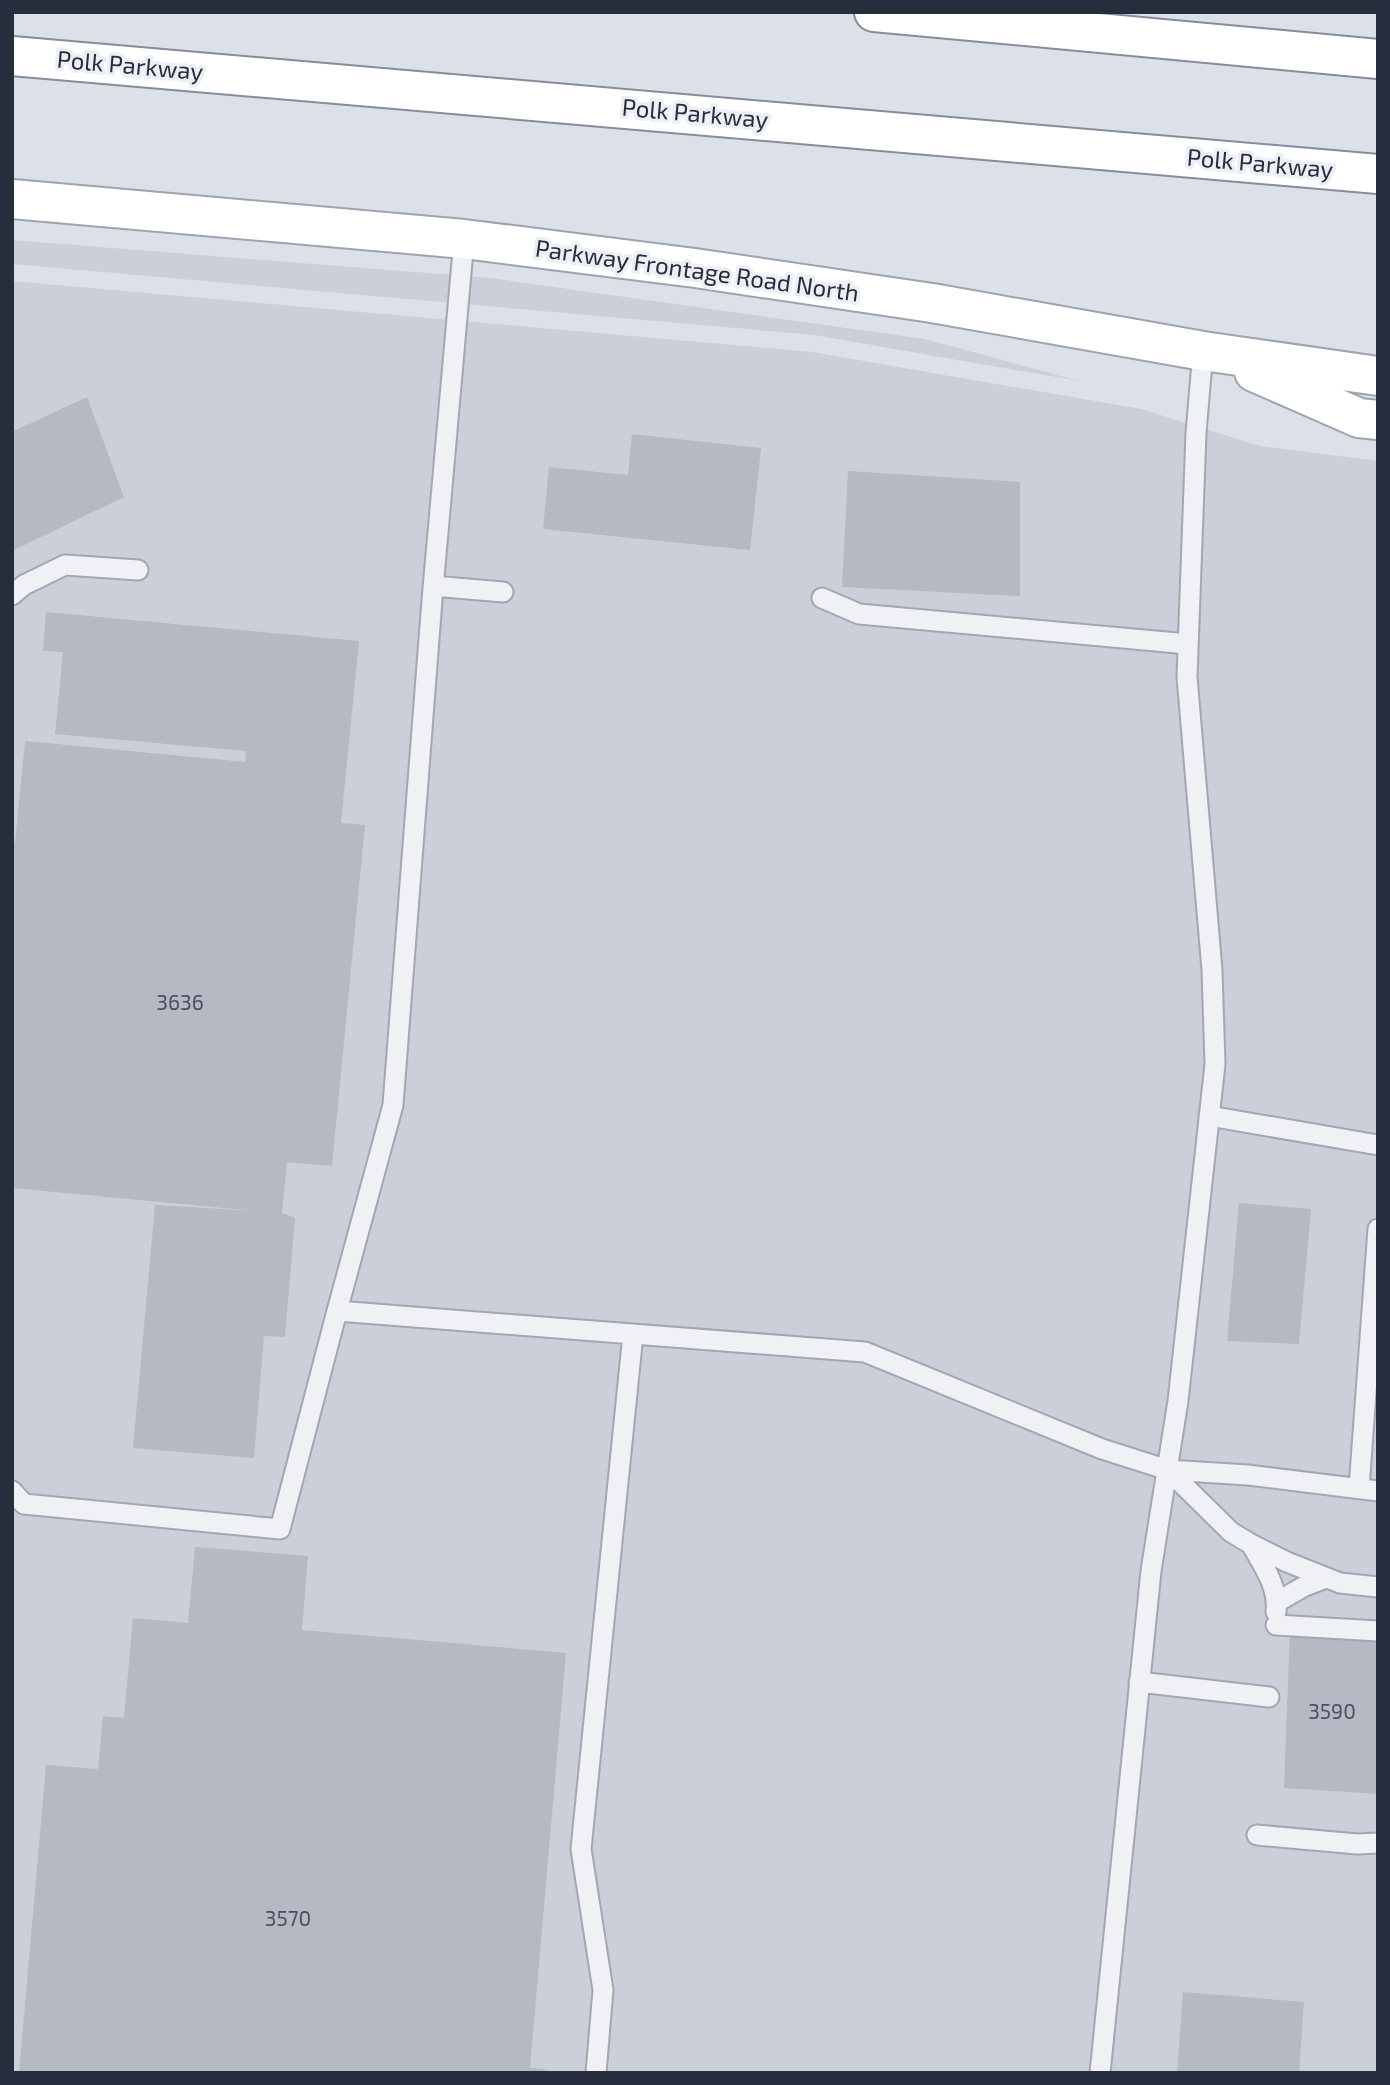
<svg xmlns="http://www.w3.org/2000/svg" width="1390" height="2085" font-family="'Exo 2',sans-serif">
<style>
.built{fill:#cacfd9}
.building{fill:#b4b9c3}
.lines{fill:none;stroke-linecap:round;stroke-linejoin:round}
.lane-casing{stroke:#a2a7b1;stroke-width:23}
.primary-casing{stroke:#9ca4b2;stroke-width:42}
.highway-casing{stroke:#848d9d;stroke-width:42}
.lane{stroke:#eff1f5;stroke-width:19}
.primary{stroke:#fff;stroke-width:38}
.highway{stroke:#fff;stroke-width:38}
.labels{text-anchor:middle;stroke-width:7;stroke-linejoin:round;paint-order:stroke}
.number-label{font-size:21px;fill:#4a505e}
.street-label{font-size:24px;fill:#262d3d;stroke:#eceff4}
</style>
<rect width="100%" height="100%" fill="#dce0e7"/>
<!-- built -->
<path class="built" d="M12,240L490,278L925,339L1079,381L814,335L12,264Z
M12,281L812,352L1141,409L1260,446L1378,461V2073H12Z"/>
<!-- building -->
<path class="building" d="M87,397L124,497L12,551V432Z
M632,434L761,448L750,550L543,529L549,467L628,475Z
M848,471L1020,482V596L842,587Z
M46,612L359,641L341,823L365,825L332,1166L287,1162L282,1213L295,1218L285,1337L264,1336L254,1458L133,1448L155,1205L257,1211L12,1188V843H15L25,741L245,762L246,751L55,734L63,652L43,651Z
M1239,1203L1311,1209L1299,1344L1227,1341Z
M195,1547L308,1556L302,1630L566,1653L530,2068L545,2069V2073H19L46,1765L98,1769L103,1716L124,1718L133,1618L188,1623Z
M1290,1630L1378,1636V1794L1284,1788Z
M1183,1992L1304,2002L1299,2073H1177Z"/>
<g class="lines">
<defs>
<path id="lane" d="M433,586L503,592
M12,595L24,585L65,565L138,570
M822,598L859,614L1188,644
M1209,1116L1378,1145
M337,1311L393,1105L432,600L464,239
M1168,1470L1231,1532L1251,1544L1287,1562L1340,1583L1378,1587
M1359,1488L1378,1229
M12,1491L24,1504L280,1529L337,1311L865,1352L1102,1449L1168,1470L1248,1475L1378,1491
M1251,1544C1262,1564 1279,1587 1276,1612
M1277,1602L1303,1587L1326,1578
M1276,1625L1378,1631
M1139,1682L1269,1697
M1257,1835L1357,1844L1378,1843
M596,2073L603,1990L581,1849L633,1334
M1100,2073L1151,1571L1178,1401L1215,1064L1212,970L1187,677L1196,433L1203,351"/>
<path id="primary" d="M12,199L464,239L695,268L932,303L1203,351L1378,376
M1254,372L1359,418L1378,420"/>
<path id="highway" d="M874,12L1378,59
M12,56L1378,174"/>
</defs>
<!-- lane casing -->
<use href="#lane" class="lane-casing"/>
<!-- primary casing -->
<use href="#primary" class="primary-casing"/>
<!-- highway casing -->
<use href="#highway" class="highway-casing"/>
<!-- lane -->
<use href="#lane" class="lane"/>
<!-- primary -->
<use href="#primary" class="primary"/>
<!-- highway -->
<use href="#highway" class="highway"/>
</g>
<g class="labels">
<!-- number labels -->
<g class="number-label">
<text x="180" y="1010">3636</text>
<text x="1332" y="1719">3590</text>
<text x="288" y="1926">3570</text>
</g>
<!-- street labels -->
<g class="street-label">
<text transform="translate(130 66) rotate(5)" y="8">Polk Parkway</text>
<text transform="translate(695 114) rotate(5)" y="8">Polk Parkway</text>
<text transform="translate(1260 164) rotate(5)" y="8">Polk Parkway</text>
<text transform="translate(697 271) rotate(8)" y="8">Parkway Frontage Road North</text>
</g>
</g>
<!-- border -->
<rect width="1390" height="2085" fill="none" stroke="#262d3d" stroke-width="28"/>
</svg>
